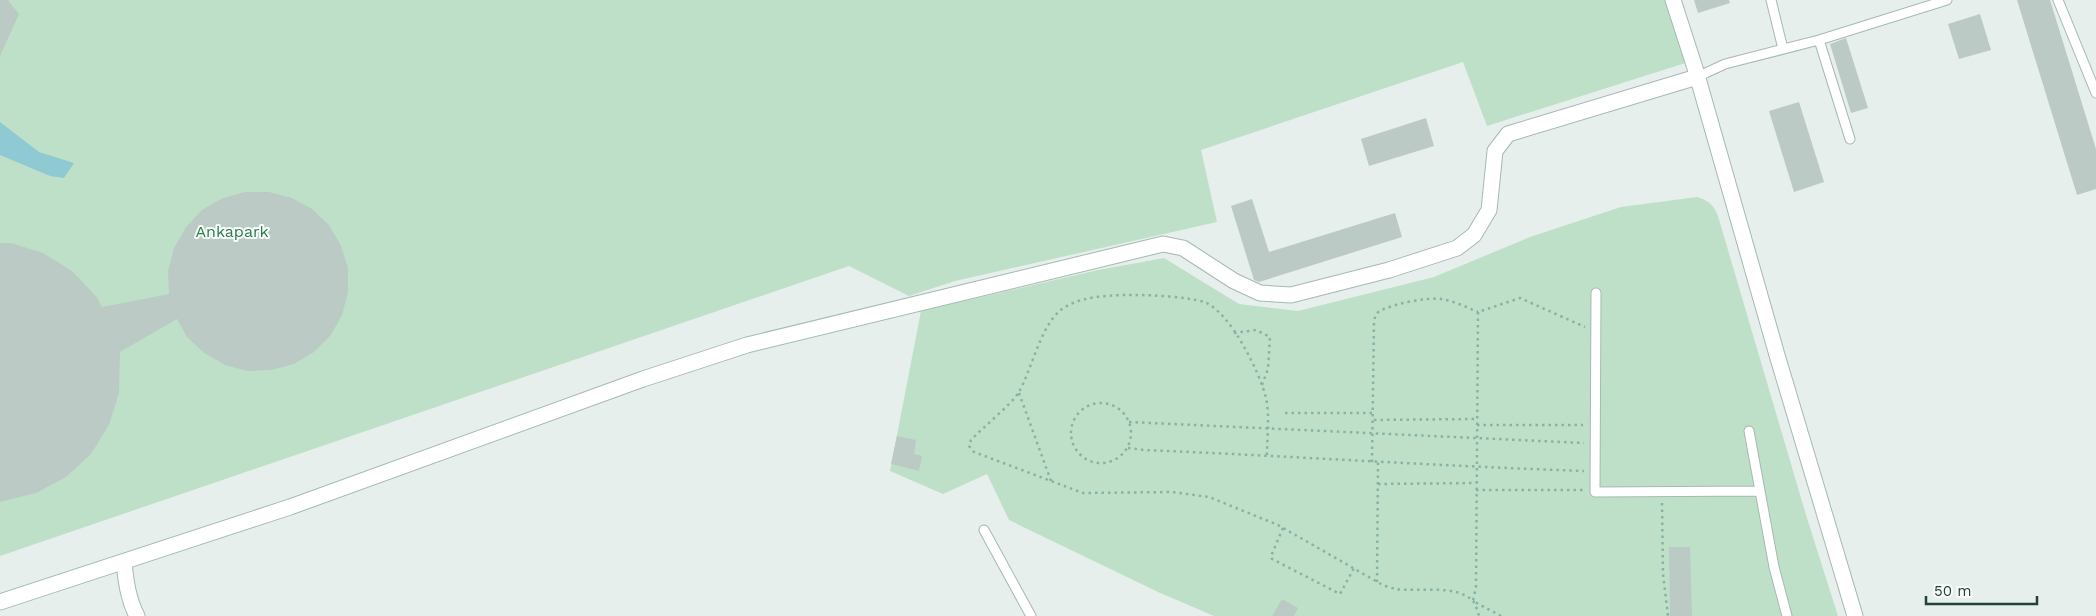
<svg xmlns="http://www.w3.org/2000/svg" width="2096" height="616" font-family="'Work Sans',sans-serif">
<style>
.green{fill:#bfe0c8}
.water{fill:#8ec9d4}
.building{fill:#bbcac4}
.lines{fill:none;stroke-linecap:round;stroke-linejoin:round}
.lane-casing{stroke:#a8b8b2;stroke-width:11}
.street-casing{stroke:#a8b8b2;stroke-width:17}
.path{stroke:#86b3a5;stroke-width:2.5;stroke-dasharray:2.5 4;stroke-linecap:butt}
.lane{stroke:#fff;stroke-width:9}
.street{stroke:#fff;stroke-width:15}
.labels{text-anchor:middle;stroke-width:4;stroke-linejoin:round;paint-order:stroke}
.park-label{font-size:16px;fill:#2d7a4b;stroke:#f7fbf9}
</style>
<rect width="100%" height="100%" fill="#e6efeb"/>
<!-- green -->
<path class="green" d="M0,0H1678L1698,59L1487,126L1463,62L1201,150L1217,222L955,281L909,296L849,266L0,556Z
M1697,197C1708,200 1714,205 1718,216L1806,515L1838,616H1214L1158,592L1009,520L987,474L943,494L890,471L921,311L1098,270L1164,258L1239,304L1298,311L1434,277L1530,237L1621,207Z"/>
<!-- water -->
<path class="water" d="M0,122L39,152L74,163L64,178L50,176L0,155Z"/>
<!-- building -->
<path class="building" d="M0,0H8L19,14L0,56Z
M1694,0H1729L1730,3L1698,13Z
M2017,0H2050L2096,149V189L2077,195Z
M1980,14L1991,50L1959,59L1948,24Z
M1846,38L1868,108L1851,113L1830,44Z
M1799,102L1824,182L1794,192L1769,111Z
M1426,118L1434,146L1369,166L1361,139Z
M245,192H269L292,198L312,209L329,225L341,246L348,268V292L342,315L331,335L314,352L294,364L271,370L247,371L225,365L204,353L187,337L177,319L120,352L119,393L109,425L91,454L66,477L36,493L0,502V243H11L43,253L72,271L96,296L102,307L169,294L168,271L174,248L186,227L202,210L223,198Z
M1252,199L1269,252L1395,213L1402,237L1259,282L1254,280L1231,206Z
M897,436L916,440L914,454L922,456L919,471L891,464Z
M1669,547H1690L1692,616H1670Z
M1282,599L1298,608L1294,616H1272Z"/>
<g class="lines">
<defs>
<path id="lane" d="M1771,0L1783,49
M2058,0L2096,93
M1819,40L1850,139
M1697,77L1725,64L1819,40L1947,0
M1596,293L1595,492L1759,491
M1749,431L1774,567L1787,616
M984,530L1031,616"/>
<path id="street" d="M1673,0L1695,68L1777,355L1855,616
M124,563C126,581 128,599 137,616
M0,602L290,507L643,379L747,345L1163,244L1183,248L1234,281L1260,293L1291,295L1389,270L1457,248L1474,235L1489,210L1495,151L1508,134L1697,77"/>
</defs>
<!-- lane casing -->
<use href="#lane" class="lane-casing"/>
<!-- street casing -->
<use href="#street" class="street-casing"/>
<!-- path -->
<path class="path" d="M1234,333L1256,330L1270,337L1268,369L1262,385
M1019,393L1051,481
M1071 433a30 30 0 1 1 60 0a30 30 0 1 1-60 0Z
M1285,413H1374
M1374,420L1477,419
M1129,422L1584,443
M1477,425H1583
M1128,448L1144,450C1291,456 1437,466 1584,471
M1267,455C1267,437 1270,416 1266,398C1260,373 1230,311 1204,302C1188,297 1153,295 1136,295C1114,295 1082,295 1062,309C1041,324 1032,369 1019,392C1012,404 982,428 971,440L969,446L974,452L1083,493L1172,492L1209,497L1278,525L1381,584C1385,586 1391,588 1396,589C1417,592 1457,584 1473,601C1476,605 1478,612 1479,616
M1372,462L1374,321C1375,317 1376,313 1380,311C1392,304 1427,297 1441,299C1454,301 1466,307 1478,312
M1378,484L1476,483
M1476,490H1585
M1662,503L1663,574L1668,616
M1283,528L1271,556L1272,559L1340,594L1354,568
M1377,582L1378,462
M1501,616L1473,601L1476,587L1478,312L1520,298L1585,327"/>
<!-- lane -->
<use href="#lane" class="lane"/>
<!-- street -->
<use href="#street" class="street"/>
</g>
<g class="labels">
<!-- park labels -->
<g class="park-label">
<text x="232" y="237">Ankapark</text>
</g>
</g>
<!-- scale -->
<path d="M1926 596v8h111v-8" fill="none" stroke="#24423a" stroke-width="2.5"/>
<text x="1934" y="596" font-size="15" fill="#24423a" stroke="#f7fbf9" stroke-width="4" paint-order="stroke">50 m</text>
</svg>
